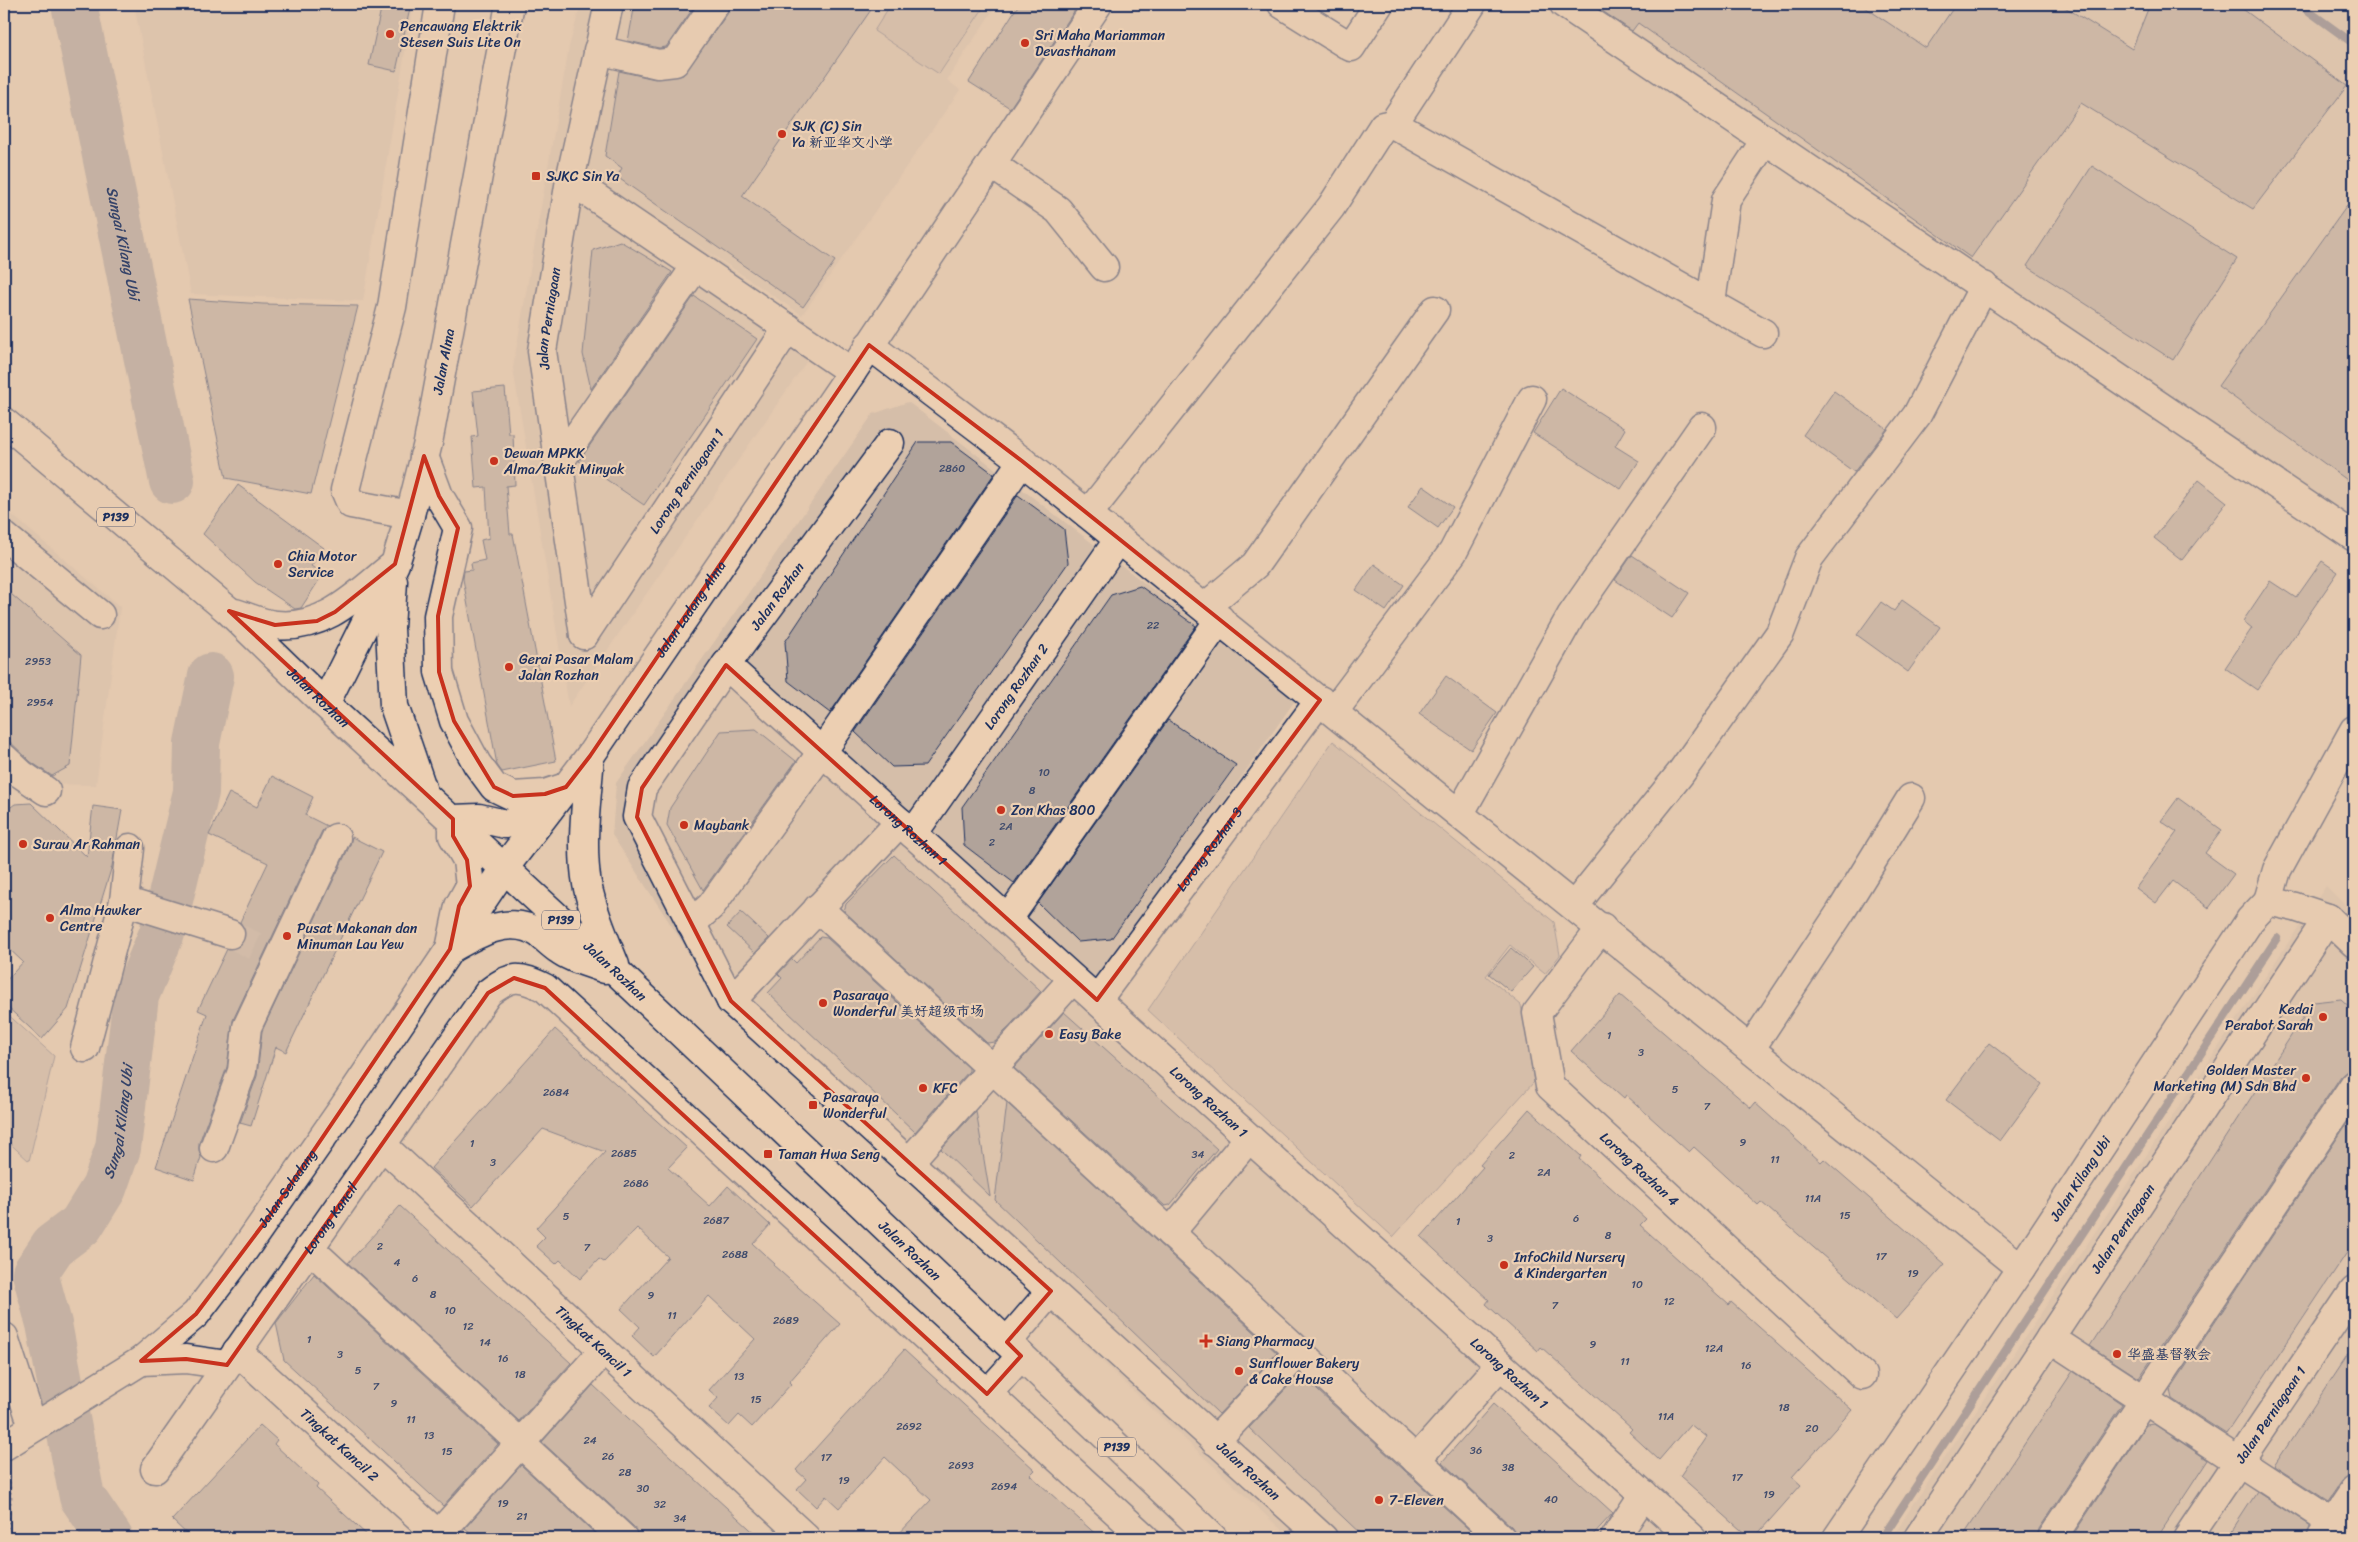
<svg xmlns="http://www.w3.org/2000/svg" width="2358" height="1542" font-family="Sriracha,'LXGW WenKai TC',sans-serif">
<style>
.built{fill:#d5bea9}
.green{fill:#c6b2a3;stroke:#707080}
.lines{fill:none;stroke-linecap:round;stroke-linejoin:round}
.stream{stroke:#6a6c7e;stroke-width:8}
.river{stroke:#9f9594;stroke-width:46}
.building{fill:#b1a39a;stroke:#1b2f5e}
.minor-tunnel{stroke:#bcaa9f;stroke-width:28;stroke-dasharray:28 14;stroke-linecap:butt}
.minor-casing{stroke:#1b2f5e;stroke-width:31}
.major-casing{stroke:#1b2f5e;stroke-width:31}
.path{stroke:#1b2f5e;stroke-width:3;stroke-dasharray:1 4;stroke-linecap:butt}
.minor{stroke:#eccfb2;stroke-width:28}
.major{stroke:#eccfb2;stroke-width:28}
.marked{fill:none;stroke:#c8321e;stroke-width:4;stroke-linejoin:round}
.poi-dot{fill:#c8321e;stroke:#eccfb2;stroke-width:2}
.labels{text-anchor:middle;stroke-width:4.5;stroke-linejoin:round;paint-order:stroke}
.number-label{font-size:11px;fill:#404c6d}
.shield{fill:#eccfb2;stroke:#5a5f77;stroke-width:1}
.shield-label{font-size:12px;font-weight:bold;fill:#1b2f5e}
.poi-label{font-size:14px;fill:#1b2f5e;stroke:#eccfb2;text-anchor:start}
.street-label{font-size:14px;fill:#1b2f5e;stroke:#eccfb2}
.water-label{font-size:15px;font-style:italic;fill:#354369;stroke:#eccfb2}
</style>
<rect width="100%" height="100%" fill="#e4c9af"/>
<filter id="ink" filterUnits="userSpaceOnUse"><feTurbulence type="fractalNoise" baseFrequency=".02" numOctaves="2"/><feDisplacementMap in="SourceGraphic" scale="10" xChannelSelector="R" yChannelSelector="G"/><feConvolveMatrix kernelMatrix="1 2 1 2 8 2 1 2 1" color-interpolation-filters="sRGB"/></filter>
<g filter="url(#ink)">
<!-- built -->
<path class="built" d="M134,4H413L363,301L191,294Z
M581,4H997L947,80L960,90L802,315L682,234L824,336L569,706L513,368L569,47Z
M1582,4H2354V519Z
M908,402L1296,699L1082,1005L1498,1380L1424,1462L1511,1538H1290L725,1007L612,835L616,783L873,414Z
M4,508L120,607L96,785L47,784L4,776Z
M2326,886L2354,914V1538H1891Z
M1634,1498L1678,1538H1605Z"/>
<!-- green -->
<path class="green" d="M891,4H986L939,74L874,31Z
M1333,741L1554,922L1560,955L1545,974L1510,945L1486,976L1521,1005L1534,1082L1393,1237L1148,1010Z
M4,1011L54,1056L29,1161L4,1138Z"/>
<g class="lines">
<!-- stream -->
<path class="stream" d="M2299,4L2354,44
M1882,1538L2277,938"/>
<!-- river -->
<g class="river">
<path id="s1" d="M74,4L172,481"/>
<path id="s2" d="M110,1538L82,1497L49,1324L35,1273L53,1246L81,1225L104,1188L118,1148L136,996L162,933L196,792L197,743L211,676"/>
</g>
</g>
<!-- building -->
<path class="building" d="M382,4H411L396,71L369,65Z
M635,4H696L666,47L659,48L628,41Z
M730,4H875L742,196L835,261L803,307L617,177L622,168L605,156L619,71L655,79L683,75L728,13Z
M1019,4H1079L1010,108L969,82Z
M1592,4H1860L1926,48L1956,4H2060L2132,49L2150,4H2236L2347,86L2253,209L2081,103L1971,258L1638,23L1632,31Z
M2092,166L2237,259L2173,360L2027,266Z
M2354,196V485L2218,386Z
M620,241L672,272L591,389L583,354L593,250Z
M694,296L757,339L644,505L579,461Z
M188,299L263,304L358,306L311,494L226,478Z
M505,388L509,434H513L515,485L506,486L510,534H513L556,761L502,772L497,765L463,579L464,571L472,570L471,563L485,560L481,540L489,538L486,487L476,488L472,437L478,436L473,391Z
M1561,388L1625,429L1615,446L1639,461L1621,489L1533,433Z
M1834,391L1887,429L1854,472L1803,435Z
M918,442H951L994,474L830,713L788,681L785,642Z
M2199,480L2227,502L2182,560L2154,538Z
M238,485L324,548L311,566L323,574L301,608L295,609L255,582L203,534Z
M1423,486L1453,507L1438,528L1408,507Z
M1018,495L1064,529L1068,563L925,766L892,767L855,732Z
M1632,555L1689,593L1672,618L1615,580Z
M2322,561L2338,572L2257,690L2225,668L2252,628L2243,621L2270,581L2296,598Z
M1374,564L1404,585L1386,611L1356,590Z
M1140,586L1196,626L1014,883L964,845L962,807L1111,595Z
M4,588L81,655L70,766L52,776L31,762L4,736Z
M1902,600L1940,627L1908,672L1857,635L1881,602L1894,611Z
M1446,676L1497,713L1471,750L1419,714Z
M1168,720L1236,765L1111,939L1078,942L1038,903Z
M756,729L796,761L703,890L667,825L670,808L721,731Z
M272,776L313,797L305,815L327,826L322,831L233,1020L227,1067L199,1143V1150L201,1157L194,1180L156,1167L207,1014L198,1010L227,949L240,946L245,939V930L240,922L268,863L209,835L229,793L257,807Z
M2178,798L2222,830L2205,853L2234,874L2209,908L2173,881L2156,903L2136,888L2177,832L2161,821Z
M31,803L87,857L93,806L122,810L112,866L68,1009L42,1039L4,1004V983L23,962L4,944V812L15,804Z
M352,837L382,852L286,1052L276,1047L251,1126L240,1123L257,1076L262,1031L350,845Z
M894,855L1041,991L995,1042L987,1043L844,911L846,904Z
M741,912L769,938L755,953L727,927Z
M820,937L827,938L969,1068V1071L915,1132L768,993L782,978L778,974L792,959L796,963Z
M1511,948L1533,967L1511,992L1489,974Z
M1620,995L1751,1108L1755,1103L1821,1162L1824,1159L1945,1264L1896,1319L1761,1202L1758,1205L1694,1147L1689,1152L1626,1095L1624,1098L1571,1051Z
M2341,999L2354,1011V1069L2347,1071L2341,1076L2139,1378L2090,1346L2313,1002Z
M1064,1012L1217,1149L1170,1205L1165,1206L1014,1068Z
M555,1029L687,1148L668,1168L710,1206L728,1186L770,1225L753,1244L775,1264L773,1265L840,1324L789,1382L791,1384L752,1427L739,1415L729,1426L709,1408L718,1398L709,1390L755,1339L709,1296L654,1357L632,1336L640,1327L621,1309L668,1257L637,1228L604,1262L599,1259L580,1279L560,1260L556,1264L536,1246L545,1237L536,1228L605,1152L543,1129L473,1206L431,1168Z
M1989,1043L2042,1084L2000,1141L1946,1100Z
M1007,1103L1277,1353L1219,1414L995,1200Z
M1529,1109L1581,1156L1579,1159L1646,1219L1640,1225L1729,1305L1731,1302L1852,1410L1792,1477L1801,1485L1754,1538H1750L1680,1476L1706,1437L1690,1424L1659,1460L1629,1432L1632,1429L1541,1347L1538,1351L1486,1304L1489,1300L1421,1237L1483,1167L1480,1165Z
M976,1111L990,1196L941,1149Z
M2354,1113V1242L2226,1434L2172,1399L2170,1390Z
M400,1206L571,1363L519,1421L348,1263Z
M314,1274L498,1444L443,1506L284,1360L276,1323Z
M2354,1345V1474L2341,1482L2328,1501L2274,1466Z
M904,1350L1035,1470L1030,1475L1100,1538H895L931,1500L885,1457L839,1508L826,1496L816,1507L797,1489L806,1479L796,1470Z
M2073,1371L2122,1404L2039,1529L2037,1538H1962Z
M1295,1379H1305L1478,1538H1365L1249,1428Z
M593,1385L627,1417L760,1538H638L634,1527L542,1442Z
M1493,1404L1613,1513L1590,1538H1516L1512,1527L1442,1462Z
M2154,1424L2208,1460L2157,1538H2071L2146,1425Z
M260,1425L277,1440L274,1444L318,1485L316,1488L370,1538H191L172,1520Z
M521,1465L600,1538H477L465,1528Z
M2257,1492L2311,1527L2308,1538H2227Z"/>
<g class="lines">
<!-- minor-tunnel -->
<path class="minor-tunnel" d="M230,934L280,958"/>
<defs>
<g id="minor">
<path d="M1282,4L1351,47L1379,4"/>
<path d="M1564,4L2354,537"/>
<path d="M598,50L658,64L675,62L715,4"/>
<path d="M1393,124L1472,4"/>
<path d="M991,164L1058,210L1104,267"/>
<path d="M570,180L852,372"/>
<path d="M1711,302L1726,200L1766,139"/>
<path d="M869,345L1022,461L2021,1268"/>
<path id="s3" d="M890,443L726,665L642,788L637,817L731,1001L1323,1538"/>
<path d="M424,456L439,496L458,528L438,616L439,672L454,721L477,764L494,787L513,796L545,794L566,787"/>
<path d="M560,461L696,266"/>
<path d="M1088,514L1331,207L1383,126L1393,124L1763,333"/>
<path d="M410,515L351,504L345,490L392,307L440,4"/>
<path d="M4,536L100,615"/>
<path d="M1205,607L1255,565L1435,310"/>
<path id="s4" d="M584,635L542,351L570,180L609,4"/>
<path id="s5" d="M584,635L788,328"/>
<path id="s6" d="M726,665L1692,1538"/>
<path d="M1334,711L1453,552L1532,399"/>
<path d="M4,758L21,774L46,791"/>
<path d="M1460,813L1571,616L1702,427"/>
<path id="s7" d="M913,834L1119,539"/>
<path d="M124,901L230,934"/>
<path d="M2268,901L2277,870L2354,730"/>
<path d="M1575,905L1680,774L1780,633L1809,558L1917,415L1984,286"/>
<path d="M818,908L1501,1538"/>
<path d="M1008,919L1220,619"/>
<path d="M691,924L711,906L822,752L1022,461"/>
<path id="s8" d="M1602,927L1537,1013L1550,1086L1862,1375"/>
<path id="s9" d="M1097,1000L1320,700"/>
<path d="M731,1001L900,822"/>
<path d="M85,1048L124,901L130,848"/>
<path d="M1751,1048L1840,913L1911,798"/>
<path id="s10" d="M381,1144L806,1538"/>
<path d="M214,1148L242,1071L247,1027L336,838"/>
<path d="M908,1163L1072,980"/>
<path d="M1170,1233L1249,1138"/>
<path d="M309,1248L623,1538"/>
<path d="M4,1337L33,1427"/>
<path d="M2050,1338L2354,1537"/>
<path d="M1007,1342L1051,1291"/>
<path id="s11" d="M237,1351L442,1538"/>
<path d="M141,1361L186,1359L227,1365"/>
<path d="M987,1394L1021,1356"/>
<path d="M1215,1441L1299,1352"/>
<path id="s12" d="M4,1446L141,1361L196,1314L235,1263L343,1108L505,867L590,756L852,372L1098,4"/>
<path d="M1416,1460L1500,1365"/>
<path id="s13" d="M155,1469L488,993C511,975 519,975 545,988L1145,1538"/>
<path d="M438,1535L603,1351"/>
<path d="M2323,1537L2354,1491"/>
<path d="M1615,1538L1644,1494"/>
<path id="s14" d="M1918,1538L2328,918"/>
<path d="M2052,1538L2354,1085"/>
<path id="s15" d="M2187,1538L2354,1291"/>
</g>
<g id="major">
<path id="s16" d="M4,422L229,611L325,704L618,973L1213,1538"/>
<path d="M393,581L390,628L394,706L422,788"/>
<path d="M235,613C248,617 262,624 276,625C323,630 356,596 390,568"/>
<path id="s17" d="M325,704L395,564L410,515L428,443L510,4"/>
<path d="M590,756C587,798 580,843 587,884C593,912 604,938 615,965"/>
<path d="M453,819L479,818L505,824L528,819L549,809"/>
<path d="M450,949C476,934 511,913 540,934C546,939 552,945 558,949C571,959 590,963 605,969"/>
<path d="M450,949L459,906L470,886L467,860L453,836V823"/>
<path id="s18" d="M1837,1538L2021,1268L2250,920L2268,901L2295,907L2328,918L2354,943"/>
</g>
</defs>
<!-- minor casing -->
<use href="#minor" class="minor-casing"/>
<!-- major casing -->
<use href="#major" class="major-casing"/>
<!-- path -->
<path class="path" d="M6,1538L11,1498L8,1472"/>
<!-- minor -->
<use href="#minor" class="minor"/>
<!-- major -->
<use href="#major" class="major"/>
</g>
</g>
<!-- marked area -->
<path d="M0 0H2358V1542H0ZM869,345L1022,461L1320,700L1097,1000L726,665L642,788L637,817L731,1001L1051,1291L1007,1342L1021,1356L987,1394L545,988L514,978L488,993L227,1365L186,1359L141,1361L196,1314L268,1218L450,949L459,906L470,886L467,860L453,836V819L229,611L275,625L317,621L335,612L395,564L424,456L439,496L458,528L438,616L439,672L454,721L494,787L513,796L545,794L566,787L590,756Z" fill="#e4c9af" fill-opacity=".55" fill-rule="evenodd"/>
<path class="marked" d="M869,345L1022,461L1320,700L1097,1000L726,665L642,788L637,817L731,1001L1051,1291L1007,1342L1021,1356L987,1394L545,988L514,978L488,993L227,1365L186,1359L141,1361L196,1314L268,1218L450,949L459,906L470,886L467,860L453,836V819L229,611L275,625L317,621L335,612L395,564L424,456L439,496L458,528L438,616L439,672L454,721L494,787L513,796L545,794L566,787L590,756Z"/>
<!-- markers -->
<g class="poi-dot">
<circle cx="390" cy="34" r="5"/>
<circle cx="1025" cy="43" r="5"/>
<circle cx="782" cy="134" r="5"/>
<rect x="531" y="171" width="10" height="10" rx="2.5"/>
<circle cx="494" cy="461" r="5"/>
<circle cx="278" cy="564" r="5"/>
<circle cx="509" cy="667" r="5"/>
<circle cx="1001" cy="810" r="5"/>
<circle cx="684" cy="825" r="5"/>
<circle cx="23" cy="844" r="5"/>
<circle cx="50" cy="918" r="5"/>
<circle cx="287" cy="936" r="5"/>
<circle cx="823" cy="1003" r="5"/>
<circle cx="2323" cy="1017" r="5"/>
<circle cx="1049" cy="1034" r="5"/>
<circle cx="2306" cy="1078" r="5"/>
<circle cx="923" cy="1088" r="5"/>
<rect x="808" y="1100" width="10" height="10" rx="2.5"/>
<rect x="763" y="1149" width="10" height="10" rx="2.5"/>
<circle cx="1504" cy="1265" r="5"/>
<path d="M1203.5 1333.5h5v5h5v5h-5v5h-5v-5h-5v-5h5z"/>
<circle cx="2117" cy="1354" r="5"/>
<circle cx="1239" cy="1371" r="5"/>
<circle cx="1379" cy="1500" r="5"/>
</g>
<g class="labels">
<!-- number labels -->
<g class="number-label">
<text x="952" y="472">2860</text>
<text x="1153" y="629">22</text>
<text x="38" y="665">2953</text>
<text x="40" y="706">2954</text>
<text x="1044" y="776">10</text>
<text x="1032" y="794">8</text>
<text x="1006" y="830">2A</text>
<text x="992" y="846">2</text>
<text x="1609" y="1039">1</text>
<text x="1641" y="1056">3</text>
<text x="1675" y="1093">5</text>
<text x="556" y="1096">2684</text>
<text x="1707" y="1110">7</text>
<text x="1743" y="1146">9</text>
<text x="472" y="1147">1</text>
<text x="624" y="1157">2685</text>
<text x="1198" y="1158">34</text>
<text x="1512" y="1159">2</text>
<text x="1775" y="1163">11</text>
<text x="493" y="1166">3</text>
<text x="1544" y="1176">2A</text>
<text x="636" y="1187">2686</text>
<text x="1813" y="1202">11A</text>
<text x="1845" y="1219">15</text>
<text x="566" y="1220">5</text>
<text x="1576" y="1222">6</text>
<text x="716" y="1224">2687</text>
<text x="1458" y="1225">1</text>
<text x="1608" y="1239">8</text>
<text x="1490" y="1242">3</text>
<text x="380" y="1250">2</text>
<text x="587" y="1251">7</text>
<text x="735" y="1258">2688</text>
<text x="1881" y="1260">17</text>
<text x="397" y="1266">4</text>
<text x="1913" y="1277">19</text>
<text x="415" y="1282">6</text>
<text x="1637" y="1288">10</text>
<text x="433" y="1298">8</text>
<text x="651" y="1299">9</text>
<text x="1669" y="1305">12</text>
<text x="1555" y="1309">7</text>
<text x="450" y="1314">10</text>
<text x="672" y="1319">11</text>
<text x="786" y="1324">2689</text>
<text x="468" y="1330">12</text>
<text x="309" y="1343">1</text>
<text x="485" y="1346">14</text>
<text x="1593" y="1348">9</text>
<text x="1714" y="1352">12A</text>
<text x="340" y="1358">3</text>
<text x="503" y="1362">16</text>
<text x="1625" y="1365">11</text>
<text x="1746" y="1369">16</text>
<text x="358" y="1374">5</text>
<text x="520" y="1378">18</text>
<text x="739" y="1380">13</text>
<text x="376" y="1390">7</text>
<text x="756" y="1403">15</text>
<text x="394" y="1407">9</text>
<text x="1784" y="1411">18</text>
<text x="1666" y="1420">11A</text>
<text x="411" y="1423">11</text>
<text x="909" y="1430">2692</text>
<text x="1812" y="1432">20</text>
<text x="429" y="1439">13</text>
<text x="590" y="1444">24</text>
<text x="1476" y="1454">36</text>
<text x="447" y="1455">15</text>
<text x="608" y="1460">26</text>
<text x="826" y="1461">17</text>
<text x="961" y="1469">2693</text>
<text x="1508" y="1471">38</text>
<text x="625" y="1476">28</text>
<text x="1737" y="1481">17</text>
<text x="844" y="1484">19</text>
<text x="1004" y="1490">2694</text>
<text x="643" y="1492">30</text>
<text x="1769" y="1498">19</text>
<text x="1551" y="1503">40</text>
<text x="503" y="1507">19</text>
<text x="660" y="1508">32</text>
<text x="522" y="1520">21</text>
<text x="680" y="1522">34</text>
</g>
<!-- shield labels -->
<g class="shield">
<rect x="97" y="507.5" width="38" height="19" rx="4"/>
<rect x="542" y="910.5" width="38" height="19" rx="4"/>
<rect x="1098" y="1437.5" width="38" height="19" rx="4"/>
</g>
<g class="shield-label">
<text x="116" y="521">P139</text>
<text x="561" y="924">P139</text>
<text x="1117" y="1451">P139</text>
</g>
<!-- poi labels -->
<g class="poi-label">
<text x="400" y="31">Pencawang Elektrik<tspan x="400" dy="16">Stesen Suis Lite On</tspan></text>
<text x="1035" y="40">Sri Maha Mariamman<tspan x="1035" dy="16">Devasthanam</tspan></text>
<text x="792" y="131">SJK (C) Sin<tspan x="792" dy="16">Ya 新亚华文小学</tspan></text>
<text x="546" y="181">SJKC Sin Ya</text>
<text x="504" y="458">Dewan MPKK<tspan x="504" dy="16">Alma/Bukit Minyak</tspan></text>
<text x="288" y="561">Chia Motor<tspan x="288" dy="16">Service</tspan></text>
<text x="519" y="664">Gerai Pasar Malam<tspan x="519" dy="16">Jalan Rozhan</tspan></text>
<text x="1011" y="815">Zon Khas 800</text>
<text x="694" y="830">Maybank</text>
<text x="33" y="849">Surau Ar Rahman</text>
<text x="60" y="915">Alma Hawker<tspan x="60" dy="16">Centre</tspan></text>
<text x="297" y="933">Pusat Makanan dan<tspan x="297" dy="16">Minuman Lau Yew</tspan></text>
<text x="833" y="1000">Pasaraya<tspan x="833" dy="16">Wonderful 美好超级市场</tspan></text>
<text x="2313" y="1014" text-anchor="end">Kedai<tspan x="2313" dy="16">Perabot Sarah</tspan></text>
<text x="1059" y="1039">Easy Bake</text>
<text x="2296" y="1075" text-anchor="end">Golden Master<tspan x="2296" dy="16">Marketing (M) Sdn Bhd</tspan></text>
<text x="933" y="1093">KFC</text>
<text x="823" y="1102">Pasaraya<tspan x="823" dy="16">Wonderful</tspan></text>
<text x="778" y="1159">Taman Hwa Seng</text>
<text x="1514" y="1262">InfoChild Nursery<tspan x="1514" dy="16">&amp; Kindergarten</tspan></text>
<text x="1216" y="1346">Siang Pharmacy</text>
<text x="2127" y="1359">华盛基督教会</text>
<text x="1249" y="1368">Sunflower Bakery<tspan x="1249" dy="16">&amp; Cake House</tspan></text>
<text x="1389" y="1505">7-Eleven</text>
</g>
<!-- street labels -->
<g class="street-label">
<text dy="5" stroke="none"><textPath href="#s4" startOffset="320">Jalan Perniagaan</textPath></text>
<text dy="5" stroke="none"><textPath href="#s17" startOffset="365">Jalan Alma</textPath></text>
<text dy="5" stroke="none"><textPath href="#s5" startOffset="185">Lorong Perniagaan 1</textPath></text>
<text transform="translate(777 596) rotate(-54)" y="5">Jalan Rozhan</text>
<text dy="5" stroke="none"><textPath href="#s12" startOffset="1095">Jalan Ladang Alma</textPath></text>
<text dy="5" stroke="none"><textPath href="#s7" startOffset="180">Lorong Rozhan 2</textPath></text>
<text dy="5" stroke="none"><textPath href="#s16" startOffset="418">Jalan Rozhan</textPath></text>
<text dy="5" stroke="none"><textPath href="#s6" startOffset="246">Lorong Rozhan 1</textPath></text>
<text dy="5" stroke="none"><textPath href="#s9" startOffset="188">Lorong Rozhan 3</textPath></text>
<text dy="5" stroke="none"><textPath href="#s16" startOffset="822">Jalan Rozhan</textPath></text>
<text dy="5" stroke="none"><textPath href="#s6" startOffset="651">Lorong Rozhan 1</textPath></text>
<text dy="5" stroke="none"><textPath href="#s8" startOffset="304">Lorong Rozhan 4</textPath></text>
<text dy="5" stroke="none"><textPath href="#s18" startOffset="434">Jalan Kilang Ubi</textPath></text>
<text dy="5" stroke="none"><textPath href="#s12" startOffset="389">Jalan Seladang</textPath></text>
<text dy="5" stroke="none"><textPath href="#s13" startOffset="306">Lorong Kancil</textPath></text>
<text dy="5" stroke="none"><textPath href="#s14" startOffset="371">Jalan Perniagaan</textPath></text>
<text dy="5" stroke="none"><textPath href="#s16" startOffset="1228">Jalan Rozhan</textPath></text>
<text dy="5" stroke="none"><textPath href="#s10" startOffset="290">Tingkat Kancil 1</textPath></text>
<text dy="5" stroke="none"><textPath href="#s6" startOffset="1056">Lorong Rozhan 1</textPath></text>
<text dy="5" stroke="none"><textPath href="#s15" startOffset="149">Jalan Perniagaan 1</textPath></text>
<text dy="5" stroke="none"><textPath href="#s11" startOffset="139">Tingkat Kancil 2</textPath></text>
<text dy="5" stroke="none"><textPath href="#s3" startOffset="1360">Jalan Rozhan</textPath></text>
</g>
<!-- water labels -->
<g class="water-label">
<text dy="5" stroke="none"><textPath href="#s1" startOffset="244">Sungai Kilang Ubi</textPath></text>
<text dy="5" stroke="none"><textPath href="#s2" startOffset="458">Sungai Kilang Ubi</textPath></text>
</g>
</g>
<!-- margin -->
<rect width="2358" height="1542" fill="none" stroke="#eccfb2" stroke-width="20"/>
<rect x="10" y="10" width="2338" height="1522" fill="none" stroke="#1b2f5e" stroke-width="2" filter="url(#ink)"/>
</svg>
